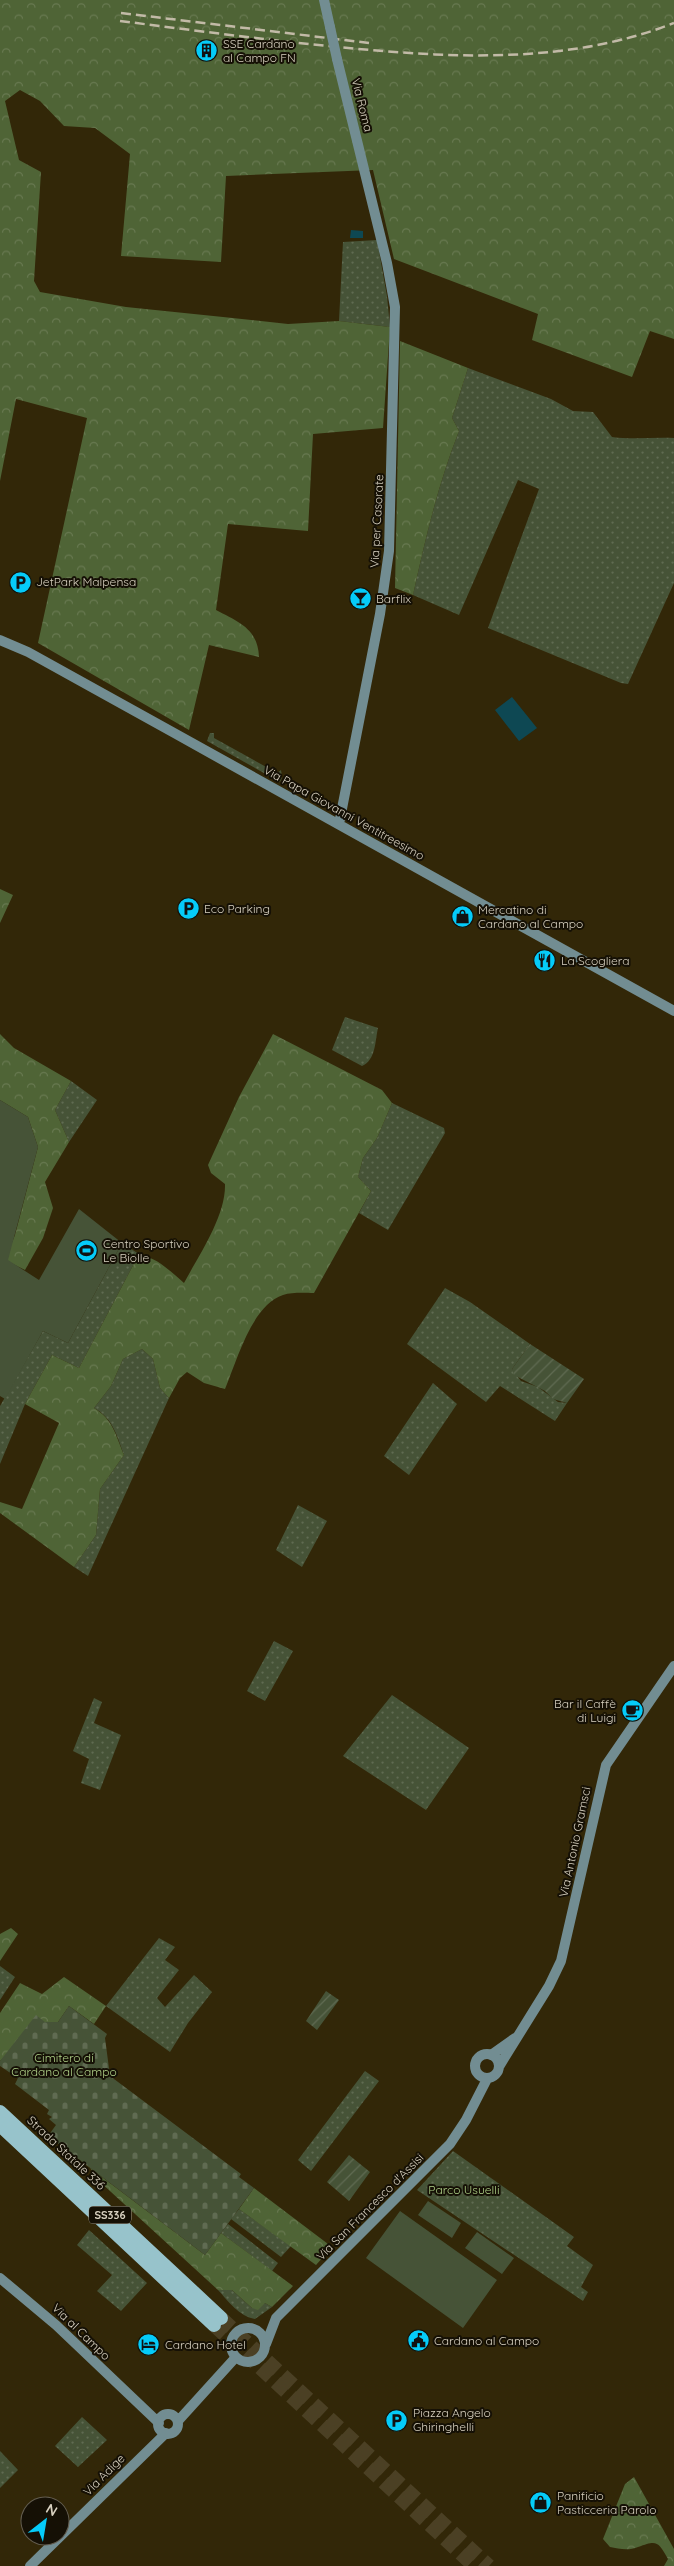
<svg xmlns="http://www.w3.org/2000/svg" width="674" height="2566" font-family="Quicksand,sans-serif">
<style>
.grass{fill:url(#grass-dots)}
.forest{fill:url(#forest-crowns)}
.cemetery{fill:url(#cemetery-stones)}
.garden{fill:url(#garden-furrows)}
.pitch{fill:#465337}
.water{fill:#0e4853}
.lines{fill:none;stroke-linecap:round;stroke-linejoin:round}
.highway-tunnel{stroke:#4b4024;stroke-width:14;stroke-dasharray:14 7;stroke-linecap:butt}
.secondary{stroke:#728d92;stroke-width:10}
.highway{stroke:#97c3cb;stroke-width:14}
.rail{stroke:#c2baa7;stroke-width:2.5;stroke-dasharray:10 5;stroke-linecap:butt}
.secondary-bridge{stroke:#728d92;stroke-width:10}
.labels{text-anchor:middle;stroke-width:4;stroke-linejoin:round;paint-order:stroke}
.shield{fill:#151005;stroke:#9e9788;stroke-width:1}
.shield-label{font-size:11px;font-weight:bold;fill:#d8d1c0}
.poi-label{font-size:12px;fill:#d8d1c0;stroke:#151005;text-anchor:start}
.street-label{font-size:12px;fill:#d8d1c0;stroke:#151005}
.park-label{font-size:12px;fill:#b0d289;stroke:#151005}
</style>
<defs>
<pattern id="grass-dots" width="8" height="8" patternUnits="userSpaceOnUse" patternTransform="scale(1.25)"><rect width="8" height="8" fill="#465337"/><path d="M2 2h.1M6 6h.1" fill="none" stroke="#606b52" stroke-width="1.8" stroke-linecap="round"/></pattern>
<pattern id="forest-crowns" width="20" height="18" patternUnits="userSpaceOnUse" patternTransform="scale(1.25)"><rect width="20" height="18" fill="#4f6436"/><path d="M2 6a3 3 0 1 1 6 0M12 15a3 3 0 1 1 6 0" fill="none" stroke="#687951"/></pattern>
<pattern id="cemetery-stones" width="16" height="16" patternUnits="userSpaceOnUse" patternTransform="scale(1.25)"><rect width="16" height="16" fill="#465337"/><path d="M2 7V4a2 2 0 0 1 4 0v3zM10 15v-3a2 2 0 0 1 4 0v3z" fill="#606b52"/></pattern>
<pattern id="garden-furrows" width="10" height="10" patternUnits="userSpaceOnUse" patternTransform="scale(1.25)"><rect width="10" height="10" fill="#465337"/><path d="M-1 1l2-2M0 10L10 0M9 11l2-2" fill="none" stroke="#606b52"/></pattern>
</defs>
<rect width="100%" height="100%" fill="#322708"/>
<!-- grass -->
<path class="grass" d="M377,240L387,296L390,327L339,321L343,242Z
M468,368L551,399L573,411L593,412L612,437C633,440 653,437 674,438V583L628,684L621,683L488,628L539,489L518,480L459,615L413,595C425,540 438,484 459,431L452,418Z
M210,733H214V738L277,773L281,770L282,778L280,782L207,741Z
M345,1017L378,1028C375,1041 376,1060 362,1066L332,1050Z
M71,1081L97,1100L69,1142L55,1110Z
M392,1103L444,1128L445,1133L388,1230L359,1213L371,1191L358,1177L363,1158L377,1138Z
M122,1243L139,1254L79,1368L52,1355L25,1404L0,1464V1406L43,1331L68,1343Z
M445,1288L470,1302L530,1344L512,1369L521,1381L538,1387L558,1402L567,1403L555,1421L500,1386L486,1402L407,1344Z
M142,1349L153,1359L160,1388L169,1398L88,1576L74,1567L96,1535L100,1489L124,1455C117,1436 113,1418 94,1408L111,1386L123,1359Z
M433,1383L457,1404L409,1475L384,1456Z
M298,1505L327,1521L302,1567L276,1550Z
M274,1641L293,1651L265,1701L247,1691Z
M392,1695L469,1748L426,1810L343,1756Z
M94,1698L102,1702L94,1723L121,1735L100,1790L81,1783L89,1759L73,1751Z
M159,1938L175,1947L165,1960L179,1970L157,1998L165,2007L194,1975L212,1992L188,2023L170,2052L106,2006Z
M0,1966L15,1977L0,2000Z
M365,2071L379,2081L311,2171L298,2160Z
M453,2151L574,2237L567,2246L593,2265L581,2287L588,2292L583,2301L417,2190Z
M239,2209L291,2246L281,2257L231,2219Z
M228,2224L278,2263L272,2271L221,2233Z
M89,2230L147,2283L121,2311L97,2291L112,2275L77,2245Z
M218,2290H232L252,2308L265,2303L272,2307L255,2319C239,2316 229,2302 218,2290Z
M82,2417L107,2440L78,2467L55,2446Z
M0,2451L18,2470L0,2488Z"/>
<!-- forest -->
<path class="forest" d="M0,0H674V339L650,331L632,377L532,340L538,314L394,259L373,170L226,176L221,262L121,256L130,154L95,128L64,126L40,101L20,90L5,101L19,160L41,172L34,281L40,292L126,307L223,317L288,324L339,321L390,327L383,428L313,434L308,531L228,524L216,610C239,622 258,629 259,657L209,645L189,730L38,643L87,418L16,399L0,481Z
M400,341L468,368L452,418L459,431C438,484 425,540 413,595L395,588Z
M0,889L13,895L0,923Z
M0,1034L14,1048L71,1081L55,1110L69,1142L45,1182L53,1208L43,1238L25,1270L11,1263L0,1273L15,1235L38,1147L28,1117L0,1100Z
M273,1034L382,1090L392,1103L377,1138L363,1158L358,1177L371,1191L314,1293C305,1293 292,1292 283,1295C252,1305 237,1360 225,1389L204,1383L187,1372L180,1378L169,1398L160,1388L153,1359L142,1349L123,1359L111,1386L94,1408C113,1419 116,1436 124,1455L100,1489L96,1535L74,1567L0,1513V1502L22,1509L59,1423L25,1404L52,1355L79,1368L139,1254C159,1259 170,1271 184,1283C199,1255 226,1216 225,1184L211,1173L208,1165L239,1097Z
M11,1928L18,1934L0,1961V1934Z
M64,1977L106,2006L94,2024L69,2006L58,2022H45L0,2061V2013L20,1983L42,1994Z
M90,2168L205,2255L221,2233L293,2286L272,2307L265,2303L258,2310L252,2308L232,2290H218L99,2181Z
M254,2188L332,2247L316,2265L239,2209Z
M634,2477L674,2549V2566H664L668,2559C658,2541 657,2540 638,2547C629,2551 619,2549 610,2547L603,2539L625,2484Z"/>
<!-- cemetery -->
<path class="cemetery" d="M69,2006L107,2034L105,2038L110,2076L241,2174L239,2177L254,2188L205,2255L48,2136L56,2125L49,2119L52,2117L47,2114L49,2110L15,2084L18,2078L0,2066V2061L36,2015L45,2022H58Z"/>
<!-- garden -->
<path class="garden" d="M530,1344L584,1379L567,1403L553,1399L545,1391L514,1375L512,1369Z
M326,1991L339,2000L317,2030L306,2021Z
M349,2155L370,2172L349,2201L327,2182Z"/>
<!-- pitch -->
<path class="pitch" d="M0,1100L28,1117L38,1147L8,1260L39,1280L79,1209L122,1243L68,1343L43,1331L5,1399L0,1396Z
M428,2201L461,2223L452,2238L418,2215Z
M400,2211L497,2280L463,2328L366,2258Z
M477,2232L514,2258L502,2274L465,2248Z"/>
<!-- water -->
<path class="water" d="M351,230L363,231V238H350Z
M512,697L537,728L519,741L495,710Z"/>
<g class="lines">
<!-- highway-tunnel -->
<path class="highway-tunnel" d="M221,2318L489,2566
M214,2325L474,2566"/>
<!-- secondary -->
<path class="secondary" d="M324,0L330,27
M337,59L387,263L395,307L389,551L380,614L339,824
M0,640L28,652L176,734L674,1011
M475 2066a12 12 0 1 1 24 0a12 12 0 1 1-24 0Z
M491,2055L515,2038
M500,2065L549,1986L561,1961L606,1765L674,1666
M0,2278L56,2325L159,2423
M231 2345a17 17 0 1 1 34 0a17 17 0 1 1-34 0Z
M266,2344L276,2318L450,2144L466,2120L487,2079
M158 2424a10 10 0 1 1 20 0a10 10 0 1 1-20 0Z
M178,2421L236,2357
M30,2566L166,2433"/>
<!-- highway -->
<path class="highway" d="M0,2112L221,2318
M0,2125L214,2325"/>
<!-- rail -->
<path class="rail" d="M121,13L369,43
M120,21C192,30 265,40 338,47C450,58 567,65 674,23"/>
<!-- secondary-bridge -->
<path class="secondary-bridge" d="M330,27L337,59"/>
</g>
<!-- icons -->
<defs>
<symbol id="building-disc" viewBox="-11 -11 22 22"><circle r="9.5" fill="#05cbf9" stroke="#151005"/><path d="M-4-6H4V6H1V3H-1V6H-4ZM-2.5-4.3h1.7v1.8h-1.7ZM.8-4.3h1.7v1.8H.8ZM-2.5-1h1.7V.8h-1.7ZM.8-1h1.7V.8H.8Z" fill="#111"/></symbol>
<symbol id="parking-disc" viewBox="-11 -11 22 22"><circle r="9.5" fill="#05cbf9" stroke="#151005"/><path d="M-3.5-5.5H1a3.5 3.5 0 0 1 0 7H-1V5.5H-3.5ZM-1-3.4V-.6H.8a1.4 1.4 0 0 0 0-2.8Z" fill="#111"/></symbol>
<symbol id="bar-disc" viewBox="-11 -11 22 22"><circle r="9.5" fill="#05cbf9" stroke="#151005"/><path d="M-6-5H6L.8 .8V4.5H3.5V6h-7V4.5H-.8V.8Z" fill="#111"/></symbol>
<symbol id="shop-disc" viewBox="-11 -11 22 22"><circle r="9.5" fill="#05cbf9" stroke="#151005"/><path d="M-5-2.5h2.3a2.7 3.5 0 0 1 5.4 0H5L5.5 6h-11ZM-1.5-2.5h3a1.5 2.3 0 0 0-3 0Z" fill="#111"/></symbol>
<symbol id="restaurant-disc" viewBox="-11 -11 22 22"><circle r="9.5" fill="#05cbf9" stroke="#151005"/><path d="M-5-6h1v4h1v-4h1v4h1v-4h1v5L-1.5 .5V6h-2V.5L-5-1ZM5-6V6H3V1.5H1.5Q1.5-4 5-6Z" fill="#111"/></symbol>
<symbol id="stadium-disc" viewBox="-11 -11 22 22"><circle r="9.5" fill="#05cbf9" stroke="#151005"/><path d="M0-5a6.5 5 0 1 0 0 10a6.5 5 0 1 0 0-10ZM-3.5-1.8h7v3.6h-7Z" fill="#111"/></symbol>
<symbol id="cafe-disc" viewBox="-11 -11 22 22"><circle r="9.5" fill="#05cbf9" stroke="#151005"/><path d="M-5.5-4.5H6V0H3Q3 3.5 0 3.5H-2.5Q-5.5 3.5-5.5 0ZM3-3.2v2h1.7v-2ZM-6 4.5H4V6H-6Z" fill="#111"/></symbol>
<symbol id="civic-disc" viewBox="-11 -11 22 22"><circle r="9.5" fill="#05cbf9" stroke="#151005"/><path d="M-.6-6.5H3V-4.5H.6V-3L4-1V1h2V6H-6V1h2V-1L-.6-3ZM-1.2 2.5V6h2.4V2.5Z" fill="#111"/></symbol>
<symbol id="hotel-disc" viewBox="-11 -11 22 22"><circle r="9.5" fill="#05cbf9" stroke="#151005"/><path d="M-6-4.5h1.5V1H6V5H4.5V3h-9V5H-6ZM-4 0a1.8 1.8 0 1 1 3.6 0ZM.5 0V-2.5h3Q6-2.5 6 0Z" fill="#111"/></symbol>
</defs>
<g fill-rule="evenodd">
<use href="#building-disc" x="194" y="38" width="25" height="25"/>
<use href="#parking-disc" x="8" y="570" width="25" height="25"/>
<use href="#bar-disc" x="348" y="586" width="25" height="25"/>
<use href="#parking-disc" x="176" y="896" width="25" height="25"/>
<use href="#shop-disc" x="450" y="904" width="25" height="25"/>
<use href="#restaurant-disc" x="532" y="948" width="25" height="25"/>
<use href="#stadium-disc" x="74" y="1238" width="25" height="25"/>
<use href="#cafe-disc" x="620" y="1698" width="25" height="25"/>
<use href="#civic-disc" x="406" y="2328" width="25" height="25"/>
<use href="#hotel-disc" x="136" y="2332" width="25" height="25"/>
<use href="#parking-disc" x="384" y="2408" width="25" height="25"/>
<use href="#shop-disc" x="528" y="2490" width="25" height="25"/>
</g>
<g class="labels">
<!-- shield labels -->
<rect class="shield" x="89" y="2206.5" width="42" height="17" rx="4"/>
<g class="shield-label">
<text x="110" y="2219">SS336</text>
</g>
<!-- poi labels -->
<g class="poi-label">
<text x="223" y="48">SSE Cardano<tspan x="223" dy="14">al Campo FN</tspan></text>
<text x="36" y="586">JetPark Malpensa</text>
<text x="376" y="603">Barflix</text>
<text x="204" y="913">Eco Parking</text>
<text x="478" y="914">Mercatino di<tspan x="478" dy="14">Cardano al Campo</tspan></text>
<text x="561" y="965">La Scogliera</text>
<text x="103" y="1248">Centro Sportivo<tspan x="103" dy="14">Le Biolle</tspan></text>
<text x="616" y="1708" text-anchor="end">Bar il Caffè<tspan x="616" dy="14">di Luigi</tspan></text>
<text x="434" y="2345">Cardano al Campo</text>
<text x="165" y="2349">Cardano Hotel</text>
<text x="413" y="2417">Piazza Angelo<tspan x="413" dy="14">Ghiringhelli</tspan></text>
<text x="557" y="2500">Panificio<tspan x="557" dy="14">Pasticceria Parolo</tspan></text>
</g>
<!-- street labels -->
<g class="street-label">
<text transform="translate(362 105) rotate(76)" y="4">Via Roma</text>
<text transform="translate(377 521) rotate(-87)" y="4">Via per Casorate</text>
<text transform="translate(344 813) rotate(29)" y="4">Via Papa Giovanni Ventitreesimo</text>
<text transform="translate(575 1842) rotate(-78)" y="4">Via Antonio Gramsci</text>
<text transform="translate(66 2153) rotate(43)" y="4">Strada Statale 336</text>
<text transform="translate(370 2207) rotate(-45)" y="4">Via San Francesco d'Assisi</text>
<text transform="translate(81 2332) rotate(44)" y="4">Via al Campo</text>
<text transform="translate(104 2475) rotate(-45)" y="4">Via Adige</text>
</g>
<!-- park labels -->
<g class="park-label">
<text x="64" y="2062">Cimitero di<tspan x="64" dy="14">Cardano al Campo</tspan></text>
<text x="464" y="2194">Parco Usuelli</text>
</g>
</g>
<!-- north arrow -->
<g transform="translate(45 2521) rotate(31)"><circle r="24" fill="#151005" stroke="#635d50"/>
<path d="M0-4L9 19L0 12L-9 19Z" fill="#05cbf9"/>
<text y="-8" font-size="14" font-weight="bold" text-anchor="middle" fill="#d8d1c0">N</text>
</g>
</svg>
